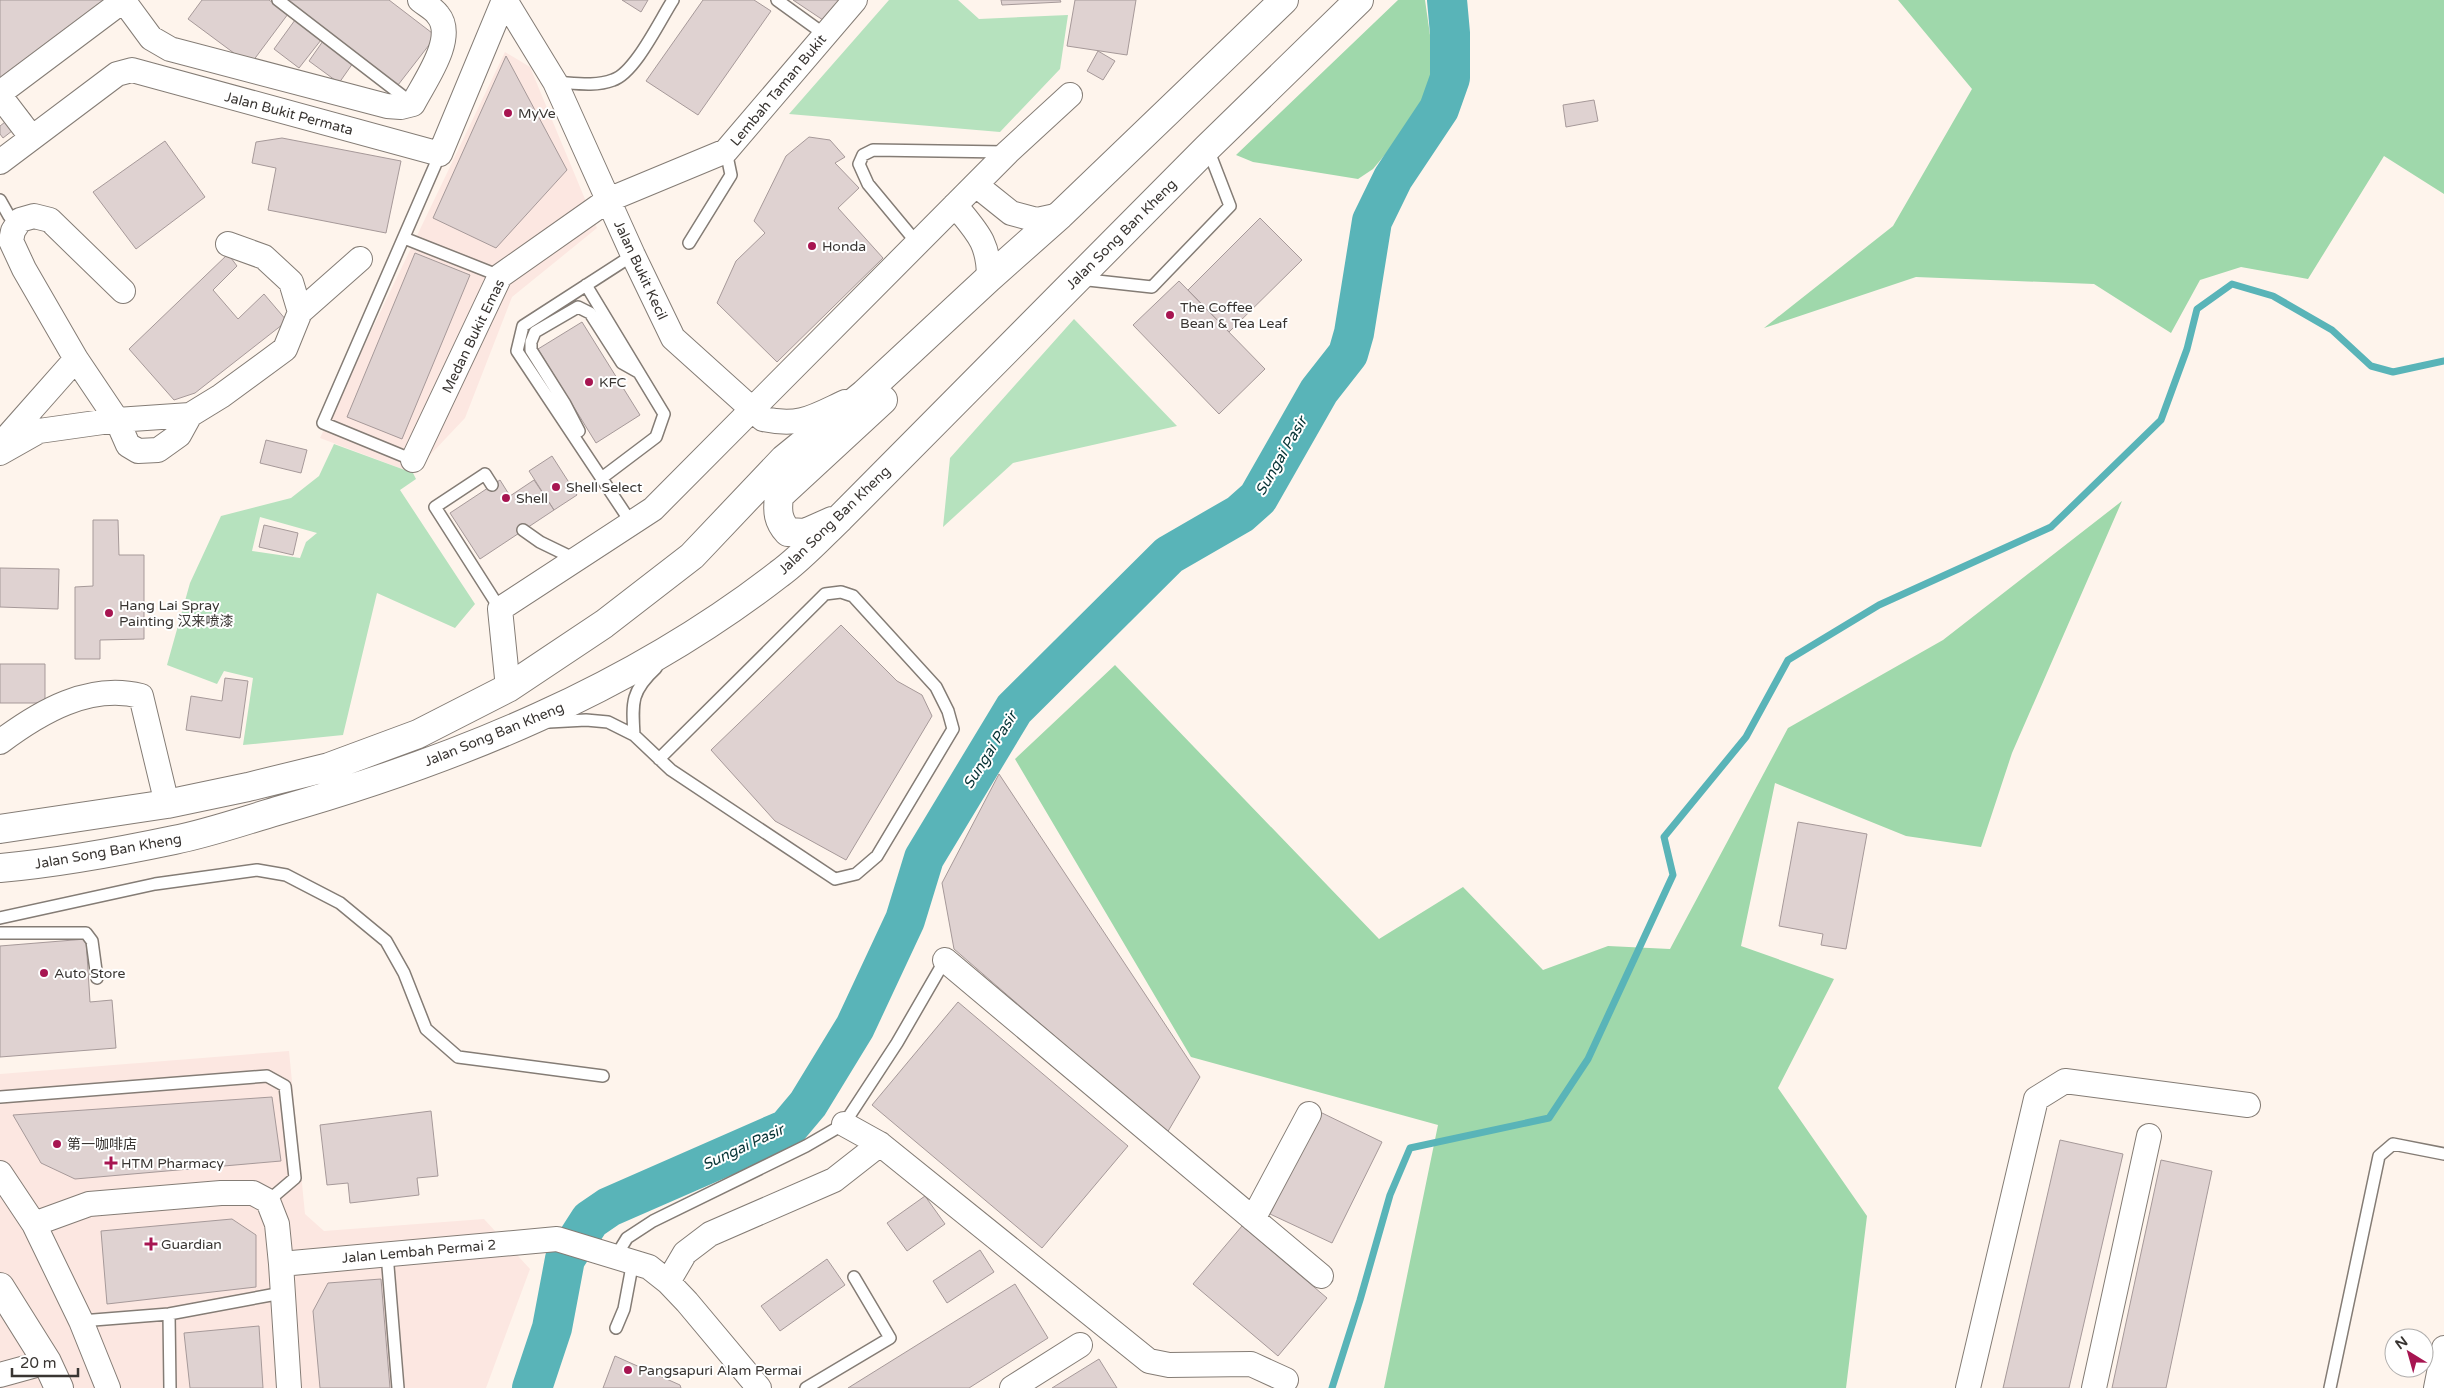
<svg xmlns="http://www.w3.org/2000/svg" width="2444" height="1388" font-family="'Varela Round','Noto Sans SC',sans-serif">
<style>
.commercial{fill:#fce7e1}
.green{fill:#b6e2be;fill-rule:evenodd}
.forest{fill:#9fd8ab}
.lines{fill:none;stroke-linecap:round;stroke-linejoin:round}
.stream{stroke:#59b4b8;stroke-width:7}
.river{stroke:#59b4b8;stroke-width:40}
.building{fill:#dfd2d1;stroke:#a69999}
.lane-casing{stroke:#847c75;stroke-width:14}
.street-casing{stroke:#847c75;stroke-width:26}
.secondary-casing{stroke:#847c75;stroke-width:30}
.primary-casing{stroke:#847c75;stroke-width:30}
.lane{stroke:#fff;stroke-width:11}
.street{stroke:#fff;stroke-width:24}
.secondary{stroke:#fff;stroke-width:28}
.primary{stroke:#fff;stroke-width:28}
.poi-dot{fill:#a71551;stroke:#fff;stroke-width:2}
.labels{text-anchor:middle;stroke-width:4;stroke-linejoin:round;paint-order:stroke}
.street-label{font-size:14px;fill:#393532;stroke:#fff}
.poi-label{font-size:14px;fill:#393532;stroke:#fff;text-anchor:start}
.water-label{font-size:15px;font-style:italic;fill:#063335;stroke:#fff}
</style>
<rect width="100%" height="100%" fill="#fef4ec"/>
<!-- commercial -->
<path class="commercial" d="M505,52L530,67L597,228L512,297L465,418L413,473L320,438Z
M289,1051L305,1214L324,1231L484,1219L530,1269L486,1388H0V1074Z"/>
<!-- green -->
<path class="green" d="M889,0H958L979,19L1068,15L1060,69L1000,132L789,114Z
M1074,319L1177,426L1013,463L943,527L950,458Z
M334,444L413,473L416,479L400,490L475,604L455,628L377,593L343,735L243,745L253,678L224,671L217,684L167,665L190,583L221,516L291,498L319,476ZM260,517L317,533L306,542L300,558L252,551Z"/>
<!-- forest -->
<path class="forest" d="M1398,0H1425L1432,49L1431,88L1409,126L1373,169L1358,179L1253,162L1236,155Z
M1898,0H2444V194L2384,156L2308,279L2241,267L2200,280L2171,333L2094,284L1916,277L1764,328L1893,226L1972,89Z
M2122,501L2012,753L1981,847L1906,836L1775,783L1741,946L1834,979L1778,1088L1867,1216L1846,1388H1384L1438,1125L1191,1057L1015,759L1115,665L1379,939L1463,887L1543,970L1608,946L1670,949L1788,728L1943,640Z"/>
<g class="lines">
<!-- stream -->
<path class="stream" d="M1332,1388L1360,1300L1390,1195L1410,1148L1549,1118L1588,1059L1673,875L1664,837L1746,737L1788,660L1879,605L2051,527L2161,420L2187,349L2197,309L2232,284L2273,296L2332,330L2371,366L2393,372L2444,361"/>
<!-- river -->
<path class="river" d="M532,1388L552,1328L565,1259L590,1220L609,1207L787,1129L808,1104L855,1027L905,920L924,858L1014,709L1169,555L1240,514L1258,498L1319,391L1348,354L1354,333L1372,221L1393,178L1439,109L1450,78V33L1447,0"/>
</g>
<!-- building -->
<path class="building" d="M0,0H108L0,82Z
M202,0H269L288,14L250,65L188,19Z
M284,0H389L436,36L398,85Z
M622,0H648L641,12Z
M703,0H754L771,11L698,115L646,81Z
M793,0H844L829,24Z
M1001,0H1060L1061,2L1002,5Z
M1075,0H1136L1127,55L1067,46Z
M295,20L321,40L299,68L274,49Z
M323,41L353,63L339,83L309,61Z
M1098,51L1115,61L1103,80L1087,71Z
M506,56L567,170L496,248L433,218Z
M1594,100L1598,121L1566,127L1563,105Z
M24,107L31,116L3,138L0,134V126Z
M809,137L830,140L845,157L835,163L859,188L838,208L883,258L777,362L717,303L736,261L765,233L754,221L786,156Z
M282,138L401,161L386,233L268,210L276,168L252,163L256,142Z
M165,141L205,197L136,249L93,192Z
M1260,218L1302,260L1229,332L1188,290Z
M415,253L470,275L402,439L347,417Z
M228,254L237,266L213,290L238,319L264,294L287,321L195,393L174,400L129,349Z
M1179,281L1265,369L1219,414L1133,325Z
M582,322L640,415L596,443L538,349Z
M266,440L307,450L301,473L260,463Z
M552,456L577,495L554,510L529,471Z
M500,480L510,496L534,480L554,510L480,559L450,513Z
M93,520H118L119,555H144V639L100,640V659H75V587L93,586Z
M264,525L298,533L293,555L259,547Z
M0,568L59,569L58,609L0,607Z
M841,625L897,681L922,695L932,716L846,860L775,821L711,750Z
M0,664H45V703H0Z
M225,678L248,681L240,738L186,730L191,696L222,701Z
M999,774L1200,1077L1167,1133L954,949L942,883Z
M1798,822L1867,834L1846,949L1821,945L1823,934L1779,926Z
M86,939L90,1002L112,1000L116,1048L0,1057V946Z
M958,1002L1128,1146L1042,1248L872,1105Z
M272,1097L281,1161L75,1179L41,1163L13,1115Z
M431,1111L438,1176L417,1178L419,1195L350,1203L348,1183L327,1185L320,1125Z
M1320,1112L1382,1142L1332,1243L1270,1214Z
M2060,1140L2123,1154L2069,1388H2003Z
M2161,1160L2212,1171L2166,1388H2112Z
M925,1196L945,1224L907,1251L887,1223Z
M232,1219L256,1235V1287L107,1304L101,1231Z
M1242,1226L1327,1298L1278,1356L1193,1284Z
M980,1250L994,1272L947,1303L933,1281Z
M827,1259L845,1285L780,1331L761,1306Z
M381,1279L390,1388H320L313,1311L328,1283Z
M1015,1284L1048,1338L969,1388H848Z
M259,1326L263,1388H190L184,1333Z
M615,1356L680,1385L681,1388H603Z
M1099,1359L1117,1388H1052Z"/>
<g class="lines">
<defs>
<path id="lane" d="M278,0L413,104
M777,0L824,34
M555,82C574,83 595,87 613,80C635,73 660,20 673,0
M0,200L9,216L20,220
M404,238L500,276
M689,243L731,175L726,151
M917,243L868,184L859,164L863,155L873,150L1005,152
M1079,279L1152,287L1230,206L1208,149
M586,285L664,414L656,437L603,477
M579,431L565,404L531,350V342L535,332L578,307L590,313L622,363L638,372
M413,460L323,423L440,154
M492,485L485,474L435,507L500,609
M632,524L517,351L523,326L633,255
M523,530L540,542L575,559
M549,722L586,720L608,722L634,735C632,702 631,691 656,668
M634,735L671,770L835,879L856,874L877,856L953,729L948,711L936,687L853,596L841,592L825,594L659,759
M0,918L155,884L257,870L286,875L340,903L386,941L404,973L426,1029L458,1057L603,1076
M0,933H86L92,941L97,978
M0,1097L267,1076L285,1086L295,1178L268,1201
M387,1254L398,1388
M616,1256L627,1238L653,1221L806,1146L844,1124L897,1043L945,960
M169,1314L170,1388
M81,1321L169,1314L282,1293
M616,1328L624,1309L633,1261
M806,1388L890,1338L854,1277
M2330,1388L2379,1156L2393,1144L2444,1154"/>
<path id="street" d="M123,0L151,38L170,49L387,106L401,107L413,104C424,82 457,38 438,15C434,9 426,5 420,0
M505,0L555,82L633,255L673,338L763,419C800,427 813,417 845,402
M0,93L124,0
M0,96L32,138
M0,162L117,74L132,70L440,154L504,0
M976,185L1011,213L1037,220L1060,215
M955,205C977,232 989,242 989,278
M123,291L50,220L34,216L20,220L13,231L11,241L24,269L76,359L117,420L128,445L138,451L158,450L179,435L190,415
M300,312L360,259
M0,445L76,359
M0,453L39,431L117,420L190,415L221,396L285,349L300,312L291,282L264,257L228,244
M413,460L500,276L608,200L726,151L855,0
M508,688L500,609L653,509L1008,152L1070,95
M0,742C40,712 89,683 141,696L167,804
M945,960L1321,1276
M844,1124L880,1144L1149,1361L1169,1365L1251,1364L1286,1380
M0,1173L34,1224L81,1321L108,1388
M1253,1219L1309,1114
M34,1224L89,1204L221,1193H253L268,1201L277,1224L281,1264L289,1388
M281,1264L557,1239L649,1267L668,1282L687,1302L759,1388
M668,1282L685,1253L710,1234L834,1180L880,1144
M0,1375L47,1362
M1012,1388L1080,1345
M1968,1388L2036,1099L2065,1081L2248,1105
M2094,1388L2149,1136
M2436,1388L2444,1348"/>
<path id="secondary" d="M0,1287L47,1362L59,1388"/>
<path id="primary" d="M832,521L805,533L788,532C778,521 777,512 779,496L883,400
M0,829L167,804L248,787L329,767L418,734L508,688L604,624L692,556L784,459L864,394L989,278L1060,215L1284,0
M0,868C58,863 117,852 174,840C209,833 243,821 277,811C456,760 631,689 779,574C801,558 820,537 840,518L1207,148L1359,0"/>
</defs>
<!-- lane casing -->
<use href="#lane" class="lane-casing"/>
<!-- street casing -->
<use href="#street" class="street-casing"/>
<!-- secondary casing -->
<use href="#secondary" class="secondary-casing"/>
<!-- primary casing -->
<use href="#primary" class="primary-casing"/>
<!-- lane -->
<use href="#lane" class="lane"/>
<!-- street -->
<use href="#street" class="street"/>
<!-- secondary -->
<use href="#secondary" class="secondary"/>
<!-- primary -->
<use href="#primary" class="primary"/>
</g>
<!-- markers -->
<g class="poi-dot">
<circle cx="508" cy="113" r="5"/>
<circle cx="812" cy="246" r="5"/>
<circle cx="1170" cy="315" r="5"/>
<circle cx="589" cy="382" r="5"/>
<circle cx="556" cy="487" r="5"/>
<circle cx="506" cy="498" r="5"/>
<circle cx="109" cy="613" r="5"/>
<circle cx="44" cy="973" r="5"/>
<circle cx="57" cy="1144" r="5"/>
<path d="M108.5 1155.5h5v5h5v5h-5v5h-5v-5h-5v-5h5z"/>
<path d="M148.5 1236.5h5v5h5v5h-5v5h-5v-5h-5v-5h5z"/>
<circle cx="628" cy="1370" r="5"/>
</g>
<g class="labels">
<!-- street labels -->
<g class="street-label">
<text transform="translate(778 90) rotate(-50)" y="5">Lembah Taman Bukit</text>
<text transform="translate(289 113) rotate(15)" y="5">Jalan Bukit Permata</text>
<text transform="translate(1121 234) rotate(-45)" y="5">Jalan Song Ban Kheng</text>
<text transform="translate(641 270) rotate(65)" y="5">Jalan Bukit Kecil</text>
<text transform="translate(473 336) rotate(-64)" y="5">Medan Bukit Emas</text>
<text transform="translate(834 520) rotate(-44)" y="5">Jalan Song Ban Kheng</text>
<text transform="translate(494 734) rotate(-22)" y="5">Jalan Song Ban Kheng</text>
<text transform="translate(108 851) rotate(-10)" y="5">Jalan Song Ban Kheng</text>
<text transform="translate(419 1251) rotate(-5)" y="5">Jalan Lembah Permai 2</text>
</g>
<!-- poi labels -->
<g class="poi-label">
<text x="518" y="118">MyVe</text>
<text x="822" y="251">Honda</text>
<text x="1180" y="312">The Coffee<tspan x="1180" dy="16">Bean &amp; Tea Leaf</tspan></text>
<text x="599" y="387">KFC</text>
<text x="566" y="492">Shell Select</text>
<text x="516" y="503">Shell</text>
<text x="119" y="610">Hang Lai Spray<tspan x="119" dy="16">Painting 汉来喷漆</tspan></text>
<text x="54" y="978">Auto Store</text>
<text x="67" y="1149">第一咖啡店</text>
<text x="121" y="1168">HTM Pharmacy</text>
<text x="161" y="1249">Guardian</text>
<text x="638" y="1375">Pangsapuri Alam Permai</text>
</g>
<!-- water labels -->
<g class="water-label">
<text transform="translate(1281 456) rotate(-60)" y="5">Sungai Pasir</text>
<text transform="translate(990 750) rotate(-58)" y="5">Sungai Pasir</text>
<text transform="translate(743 1147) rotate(-25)" y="5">Sungai Pasir</text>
</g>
</g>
<!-- north arrow -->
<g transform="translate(2409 1353) rotate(323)"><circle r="24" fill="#ffffff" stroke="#b0aead"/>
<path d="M0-4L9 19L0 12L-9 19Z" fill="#a71551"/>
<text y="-8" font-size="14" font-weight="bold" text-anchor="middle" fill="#393532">N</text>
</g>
<!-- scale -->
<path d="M12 1368v8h66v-8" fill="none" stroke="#393532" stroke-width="2.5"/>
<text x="20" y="1368" font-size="15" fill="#393532" stroke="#ffffff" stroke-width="4" paint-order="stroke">20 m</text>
</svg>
